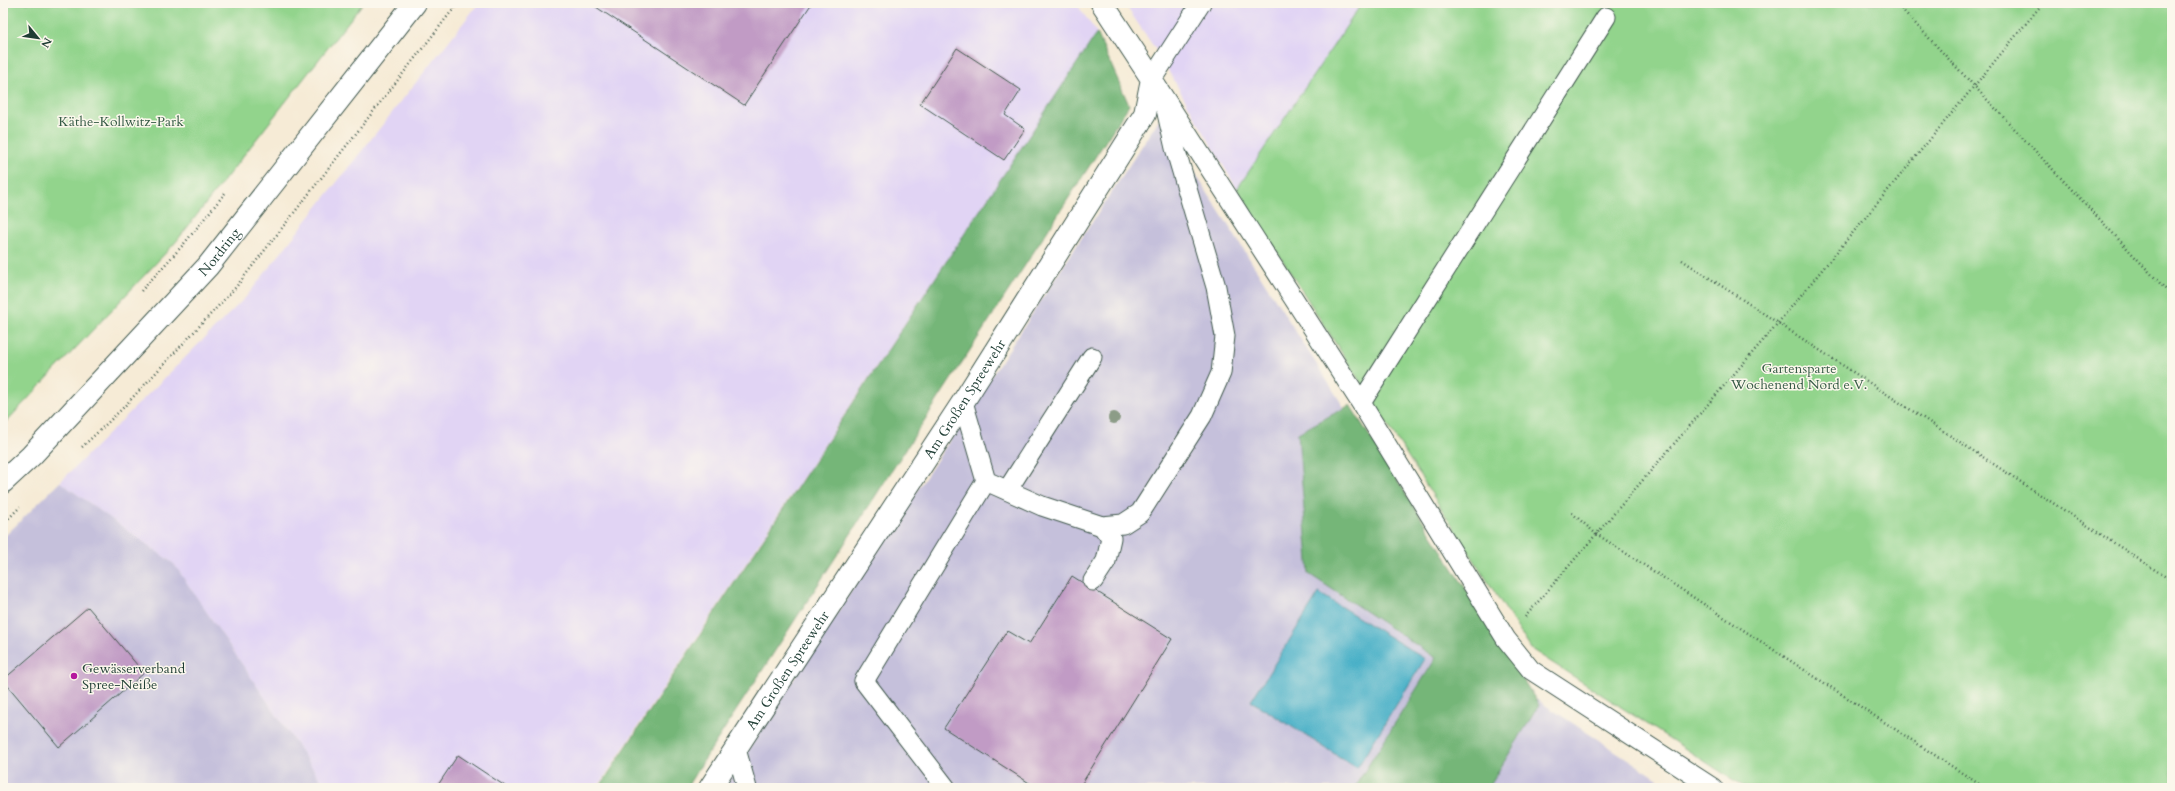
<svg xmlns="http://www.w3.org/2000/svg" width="2175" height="791" font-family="Cardo,serif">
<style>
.built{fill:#e1d4f4}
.industrial{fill:#c5c0db}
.green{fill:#92d48c;stroke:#588860}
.forest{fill:#75b678;stroke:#4a7a56}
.water{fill:#48b0c7;stroke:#34767e}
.building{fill:#c19bc5}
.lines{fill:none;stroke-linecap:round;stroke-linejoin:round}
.lane-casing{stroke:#3f574c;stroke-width:21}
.street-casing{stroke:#3f574c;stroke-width:24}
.secondary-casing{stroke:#3f574c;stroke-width:24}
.path{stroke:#3f574c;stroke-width:2.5;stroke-dasharray:1 3;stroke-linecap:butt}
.lane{stroke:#fff;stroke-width:19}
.street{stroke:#fff;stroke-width:22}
.secondary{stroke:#fff;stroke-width:22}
.tree{fill:#8c9c87}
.poi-dot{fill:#b5179e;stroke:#fbf7ec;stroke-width:1.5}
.labels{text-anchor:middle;stroke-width:3;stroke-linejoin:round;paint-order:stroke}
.park-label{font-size:14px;fill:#365b46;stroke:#fbf7ec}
.street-label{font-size:14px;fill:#1f3d34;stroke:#fbf7ec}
.poi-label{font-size:14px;fill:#1f3d34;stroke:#fbf7ec;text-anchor:start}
</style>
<rect width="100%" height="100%" fill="#fbf7ec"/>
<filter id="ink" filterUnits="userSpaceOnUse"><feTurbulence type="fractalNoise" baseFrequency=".025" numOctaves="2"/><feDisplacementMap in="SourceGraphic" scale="8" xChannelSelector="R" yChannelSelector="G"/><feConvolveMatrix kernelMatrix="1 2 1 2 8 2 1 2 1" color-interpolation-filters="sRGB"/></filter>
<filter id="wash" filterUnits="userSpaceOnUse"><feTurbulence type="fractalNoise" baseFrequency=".012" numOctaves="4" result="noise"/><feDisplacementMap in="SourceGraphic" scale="16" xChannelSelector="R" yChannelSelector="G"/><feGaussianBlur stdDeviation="0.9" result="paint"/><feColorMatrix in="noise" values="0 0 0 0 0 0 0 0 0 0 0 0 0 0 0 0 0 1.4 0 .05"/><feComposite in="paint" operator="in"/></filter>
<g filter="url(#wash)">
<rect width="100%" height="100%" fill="#f6ebd6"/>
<!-- built -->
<path class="built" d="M479,3H1076L1097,33L597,788H326L174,564L60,482L246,297Z
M1124,3H1362L1237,189L1158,53Z"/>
<!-- industrial -->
<path class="industrial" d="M1160,118L1525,692L1672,788H723Z
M60,482L174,564L326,788H3V538Z"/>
<!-- green -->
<path class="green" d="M3,3H363L175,243L3,425Z
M1362,3H2172V788H1746L1531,649L1237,189Z"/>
<!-- forest -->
<path class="forest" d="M1097,33L1129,105L686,788H599Z
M1350,405L1539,705L1488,788H1354L1436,658L1309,574L1298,433Z"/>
<!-- water -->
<path class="water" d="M1319,593L1425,659L1357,768L1251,701Z"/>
<g id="blocks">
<!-- building -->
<path class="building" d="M590,3H812L744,105Z
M957,48L1021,90L1005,115L1025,129L1004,160L920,104Z
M1072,576L1172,639L1079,788H1037L944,728L1007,631L1029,644Z
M88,607L144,673L59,747L3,680Z
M458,755L508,788H436Z"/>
</g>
</g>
<g filter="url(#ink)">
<use href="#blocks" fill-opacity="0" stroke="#3f574c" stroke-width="1"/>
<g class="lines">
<defs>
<path id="lane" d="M1201,3L1152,79L1361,403L1506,639L1531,670L1713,788
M1361,403L1606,17
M986,481L1042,506L1102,526L1123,524L1140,513L1202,416L1221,373L1225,336L1216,287L1175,148L1166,109
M1008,489L1092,357
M1093,581L1106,561L1111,538L1102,526
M736,749L747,788
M946,788L864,681L986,481L963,402"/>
<g id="street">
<path id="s1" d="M710,788L963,402L1145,114L1152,79L1102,3"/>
</g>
<g id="secondary">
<path id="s2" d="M3,482L31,456L208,266L415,3"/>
</g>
</defs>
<!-- lane casing -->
<use href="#lane" class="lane-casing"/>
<!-- street casing -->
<use href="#street" class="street-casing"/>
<!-- secondary casing -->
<use href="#secondary" class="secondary-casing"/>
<!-- path -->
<path class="path" d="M1896,3L2172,296
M1682,260L2172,581
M141,291L183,245L226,192
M82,447L121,410L236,287L458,3
M1572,513L1595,533L1985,788
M3,524L20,507
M1525,617L1778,323L2043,3"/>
<!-- lane -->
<use href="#lane" class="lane"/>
<!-- street -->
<use href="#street" class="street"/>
<!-- secondary -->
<use href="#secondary" class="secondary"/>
</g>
<!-- trees -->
<circle class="tree" cx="1114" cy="418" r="6"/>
</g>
<!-- markers -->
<circle class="poi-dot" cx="74" cy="676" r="4"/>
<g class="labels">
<!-- park labels -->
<g class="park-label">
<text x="121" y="126">Käthe-Kollwitz-Park</text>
<text x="1799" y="373">Gartensparte<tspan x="1799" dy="16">Wochenend Nord e.V.</tspan></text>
</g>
<!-- street labels -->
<g class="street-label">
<text dy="5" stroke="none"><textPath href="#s2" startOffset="316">Nordring</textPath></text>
<text dy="5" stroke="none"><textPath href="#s1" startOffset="465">Am Großen Spreewehr</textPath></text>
<text dy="5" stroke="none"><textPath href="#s1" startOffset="141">Am Großen Spreewehr</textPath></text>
</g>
<!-- poi labels -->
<g class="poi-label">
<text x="82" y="673">Gewässerverband<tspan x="82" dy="16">Spree-Neiße</tspan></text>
</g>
</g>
<!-- margin -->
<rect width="2175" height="791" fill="none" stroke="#fbf7ec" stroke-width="16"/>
<!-- north arrow -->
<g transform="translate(38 38) rotate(119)" stroke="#fbf7ec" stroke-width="3" paint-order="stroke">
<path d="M0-3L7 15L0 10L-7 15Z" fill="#1f3d34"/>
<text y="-6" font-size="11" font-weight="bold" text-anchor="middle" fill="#1f3d34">N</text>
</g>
</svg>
